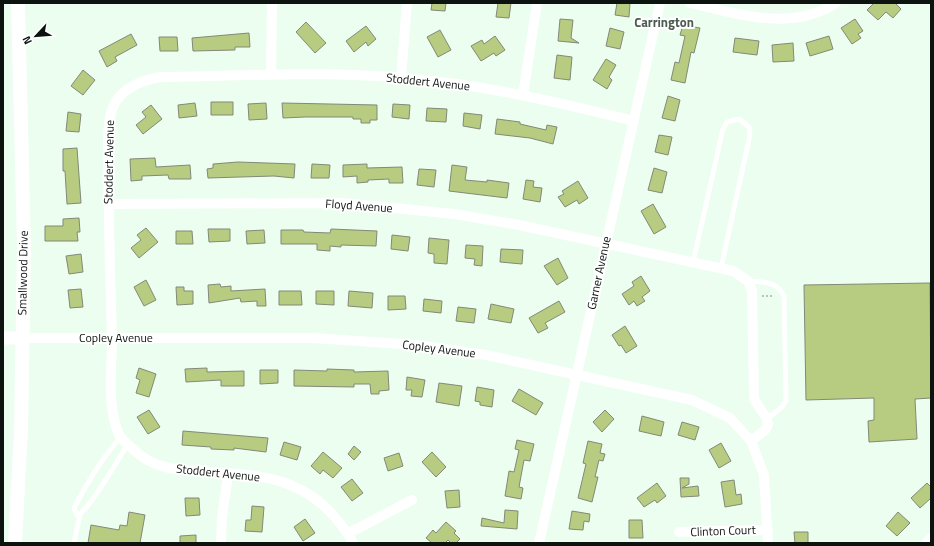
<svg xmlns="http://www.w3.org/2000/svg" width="934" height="546" font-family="'Titillium Web',sans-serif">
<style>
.building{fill:#b7cc81;stroke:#838977}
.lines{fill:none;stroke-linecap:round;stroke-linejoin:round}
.path{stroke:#a5b4a8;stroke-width:1.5;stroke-dasharray:2 2;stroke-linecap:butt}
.service{stroke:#fff;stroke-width:5}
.minor{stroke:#fff;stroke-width:10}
.tertiary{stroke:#fff;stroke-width:13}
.secondary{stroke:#fff;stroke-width:14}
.labels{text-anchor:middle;stroke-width:4;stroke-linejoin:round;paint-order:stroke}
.street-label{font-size:12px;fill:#0d140f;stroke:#fff}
.neighbourhood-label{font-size:13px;font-weight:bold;fill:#4c5c50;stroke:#fff}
</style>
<rect width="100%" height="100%" fill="#ebfeef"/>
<!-- building -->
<path class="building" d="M432,3H446L445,11L431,10Z
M498,3H511L509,18L496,17Z
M617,3H630L629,17L615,15Z
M874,3H895L901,9L893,18L886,12L878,20L867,10Z
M560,19L573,20L571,38L579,43L558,41Z
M855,19L863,31L858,34L861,38L852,44L841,28Z
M306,22L326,43L315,53L296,32Z
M683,25L700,28L694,53L691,52L685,83L671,80L675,62L679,63L685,36L680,35Z
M366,26L376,39L368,46L366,42L354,52L346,41Z
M610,28L624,32L620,49L606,46Z
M440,30L451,50L438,57L427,37Z
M249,33L250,47H235V50L193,51L192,38Z
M131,34L137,45L115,57L117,61L107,67L99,51Z
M495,36L505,50L496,56L494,53L481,61L471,46L482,40L484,44Z
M829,36L833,49L810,56L806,43Z
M159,37H177L178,51H160Z
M735,38L759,41L757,55L733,52Z
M793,43L794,61L773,62L772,45Z
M557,55L572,57L570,80L554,78Z
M606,59L616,65L609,77L612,80L607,89L593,80Z
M83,70L95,80L83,95L71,86Z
M668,96L680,100L675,121L662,118Z
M211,102H233V115H211Z
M195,103L197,116L179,118L178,105Z
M266,103L267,119L249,120L248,104Z
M282,103L377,105V120H370V123H361V119H353V117H305L283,118Z
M393,104L410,105L409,119L392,117Z
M151,105L162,119L143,134L136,125L146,117L142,112Z
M427,108L447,109L446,122L426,121Z
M68,112L81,114L79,132L66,131Z
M464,113L482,115L480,129L463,126Z
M497,119L520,122V124L546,130L547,125L557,127L553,144L530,138L495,134Z
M659,135L672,137L668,155L655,152Z
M77,148L81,203L67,204L65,171H63V149Z
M155,158L156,167L190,165L191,179H169L168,175L142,176V180L131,181L130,159Z
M238,162L295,164L294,178L274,176L208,178L207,169L213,168V164Z
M312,164L330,165L329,178H311Z
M367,164V168L402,167L403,183H389V179L368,180V182L357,183V176L343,177V165Z
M452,165L467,167L465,180L487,182V180L509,183L507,198L449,191Z
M654,168L667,172L662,193L648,190Z
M419,169L436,170L434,187L417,185Z
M526,180L534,181L533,187L542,188L540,202L523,199Z
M578,181L588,198L579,204L577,200L565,207L558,197L564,194L562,191Z
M653,204L666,227L654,234L641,211Z
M79,218L80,232H77L78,241H45V226H63V219Z
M146,228L158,242L139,258L131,248L141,240L137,235Z
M208,229H230V241L209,242Z
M331,229L377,231L376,246L341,245V247L330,246V251L317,250V244H281V230H303L304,232L330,233Z
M264,230L265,243L247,244L246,231Z
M176,231H192L193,244H176Z
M392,235L410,237L408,251L391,249Z
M429,238L449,240L447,264L434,263V254L428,253Z
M466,245L483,246L482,266L474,265L475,259L465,258Z
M501,249L523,250L522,264L500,262Z
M81,254L83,272L69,274L66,256Z
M558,258L568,278L557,285L544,266Z
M641,276L650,291L642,297L645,301L637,306L634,301L629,305L622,294L634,286L632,282Z
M146,280L156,300L144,306L134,287Z
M930,283L931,398L915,399L917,439L869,442L868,421L874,420V398L806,400L804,285Z
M220,284L221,287L231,286V291L265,289L266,306H257V301L241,302L240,298L209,303L208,285Z
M176,287H184V291H193V304L177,305Z
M81,289L83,307L70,308L68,290Z
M279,291H301L302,305H279Z
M316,291H334V305L316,304Z
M349,291L373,293L372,308L348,306Z
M388,296H405L406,309L388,310Z
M424,299L442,301L441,313L423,311Z
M559,301L565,312L545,323L548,328L538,333L529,318Z
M491,304L514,309L511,323L488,319Z
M458,307L476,309L474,323L456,321Z
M625,326L637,346L626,353L621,345L619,346L612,335Z
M139,368L156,374L149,397L136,393L140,380L136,378Z
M207,368V372L244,371V386H221V380L186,382L185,369Z
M327,369L354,370V372L388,371L389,390L379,391V394H371L370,384H354V387L294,386V370L327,371Z
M260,370H278V383L260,384Z
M407,377L425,380L422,397L411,396L412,390H406Z
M439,383L462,386L459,406L436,402Z
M477,387L494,390L492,407L480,405V402L475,401Z
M519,389L543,403L536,415L512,401Z
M149,410L160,427L148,434L137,417Z
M605,410L614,419L602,432L593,422Z
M642,416L664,422L661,436L639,431Z
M682,422L699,427L695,440L678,435Z
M183,431L268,438L266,452L234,448V450L211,449V447L182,445Z
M517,440L534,444L530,461L524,460L519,487L523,488L521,499L505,496L509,471L514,472L519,450L515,449Z
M588,441L602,444L600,453L605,454L603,461L599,460L595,477H598L592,502L578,498L586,464L583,463Z
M284,442L301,447L297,460L280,455Z
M721,443L731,461L719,468L709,450Z
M354,446L361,452L354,460L348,454Z
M323,452L342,468L333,478L323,470L320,474L311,466Z
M432,452L446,467L436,477L422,462Z
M399,453L403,466L388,471L384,458Z
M680,478H689V484L682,488L698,486L699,496L681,497Z
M352,479L363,493L352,501L341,487Z
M734,480L736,495L741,494L742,504L725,507L721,482Z
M657,483L666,496L657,503L655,500L644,507L637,498Z
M927,483L931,487V498L920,508L911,498Z
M459,490L460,507L447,508L445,491Z
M185,498H199L200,515L186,516Z
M252,506L264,507L262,532L245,531L246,520H251Z
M505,510L518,511L517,529L481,526L482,518L504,523Z
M572,511L590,514L589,522L584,521L583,530L569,529Z
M129,512L145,515L140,543H88L91,525L119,530L120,525L127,526Z
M898,512L910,523L897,536L886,526Z
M305,519L315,533L303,541L294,527Z
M629,520H642L643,538H629Z
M446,522L456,531L454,533L460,539L456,543H451L448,540L445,543H432L426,538L433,530L436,533Z
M794,532H808V543H795Z
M196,535V543H180V536Z"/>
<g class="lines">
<!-- path -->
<path class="path" d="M762,296H774"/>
<!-- service -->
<path class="service" d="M693,262L723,129L727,122L739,119L749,127L750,135L721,268
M748,281C763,282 777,281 784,296L786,401L782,407L767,419
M121,437C102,458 87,483 74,508L77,515C88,513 120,456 128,444
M74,543L80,515"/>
<!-- minor -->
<path class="minor" d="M690,3C738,14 791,32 836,3
M271,75L272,3
M401,78L407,3
M523,95L537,3
M109,204L344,203L454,214L519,225L733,271L748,281L752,291L754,399L767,419L768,425L765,430L751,441
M22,338H314L416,345L486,355L692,400L730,418L751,441L764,475L768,543
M679,532L768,530
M349,533L412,500
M221,543L222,518L228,474
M353,543C348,532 340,523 332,514C295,473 248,475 197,471C173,470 151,467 133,449C129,445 122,440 119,435C106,404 112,369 112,336C110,280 109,223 108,167C108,119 103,88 160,77C240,76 322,71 402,78C481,84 557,102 634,121
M539,543L660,3
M926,543L931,538"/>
<!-- tertiary -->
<path class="tertiary" d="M3,338H22"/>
<!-- secondary -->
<path class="secondary" d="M15,543L21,430L24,247L18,3"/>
</g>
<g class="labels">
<!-- street labels -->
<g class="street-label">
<text transform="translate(428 82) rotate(6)" y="4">Stoddert Avenue</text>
<text transform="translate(109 162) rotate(-89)" y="4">Stoddert Avenue</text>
<text transform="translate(359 206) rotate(4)" y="4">Floyd Avenue</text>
<text transform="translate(23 273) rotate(-89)" y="4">Smallwood Drive</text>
<text transform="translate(599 273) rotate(-78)" y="4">Garner Avenue</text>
<text x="116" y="342">Copley Avenue</text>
<text transform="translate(439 349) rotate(7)" y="4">Copley Avenue</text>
<text transform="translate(218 473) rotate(6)" y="4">Stoddert Avenue</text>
<text transform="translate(723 531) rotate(-2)" y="4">Clinton Court</text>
</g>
<!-- neighbourhood labels -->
<g class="neighbourhood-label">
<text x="664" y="27">Carrington</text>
</g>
</g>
<!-- border -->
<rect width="934" height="546" fill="none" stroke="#0d140f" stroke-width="8"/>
<!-- north arrow -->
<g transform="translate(36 36) rotate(244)" stroke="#ffffff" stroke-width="3" paint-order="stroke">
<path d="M0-3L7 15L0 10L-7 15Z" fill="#0d140f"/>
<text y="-6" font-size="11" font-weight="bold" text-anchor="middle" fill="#0d140f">N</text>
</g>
</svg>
